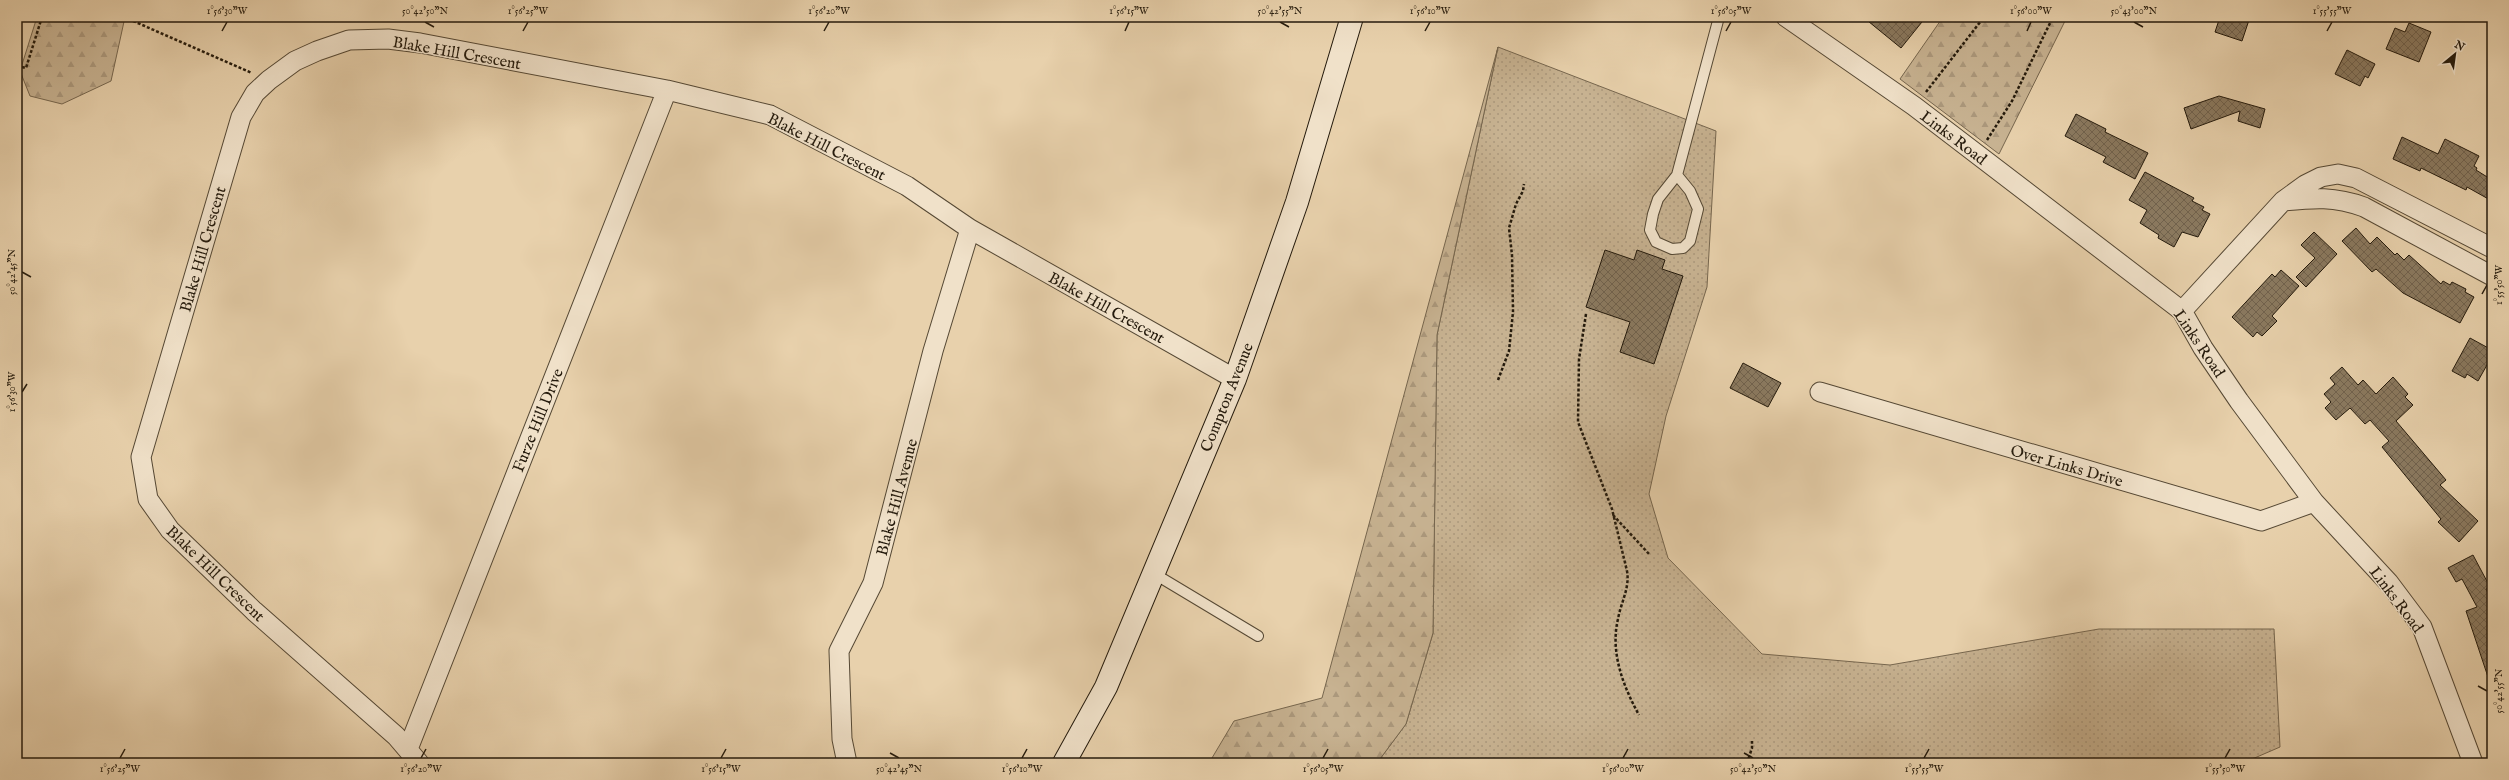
<svg xmlns="http://www.w3.org/2000/svg" width="2509" height="780" font-family="'IM FELL English',serif">
<style>
.grass{fill:url(#grass-dots);stroke:#76664e}
.forest{fill:url(#forest-firs);stroke:#76664e}
.building{fill:url(#building-cross-hatch);stroke:#241a0c}
.lines{fill:none;stroke-linecap:round;stroke-linejoin:round}
.lane-casing{stroke:#554834;stroke-width:12}
.street-casing{stroke:#554834;stroke-width:21}
.secondary-casing{stroke:#241a0c;stroke-width:24}
.path{stroke:#241a0c;stroke-width:2.5;stroke-dasharray:3 2;stroke-linecap:butt}
.lane{stroke:#f0e1c9;stroke-width:10}
.street{stroke:#f0e1c9;stroke-width:19}
.secondary{stroke:#f0e1c9;stroke-width:22}
.ticks{fill:none;stroke:#241a0c;stroke-width:1.5}
.labels{text-anchor:middle;stroke-width:3;stroke-linejoin:round;paint-order:stroke}
.street-label{font-size:16px;fill:#241a0c;stroke:#f0e1c9}
.neatline{fill:none;stroke:#241a0c;stroke-width:1.5}
.ticks-label{font-size:10px;text-anchor:middle;fill:#241a0c}
</style>
<defs>
<pattern id="grass-dots" width="8" height="8" patternUnits="userSpaceOnUse"><rect width="8" height="8" fill="#c7b291"/><path d="M2 2h.1M6 6h.1" fill="none" stroke="#ab987c" stroke-width="1.8" stroke-linecap="round"/></pattern>
<pattern id="forest-firs" width="22" height="20" patternUnits="userSpaceOnUse"><rect width="22" height="20" fill="#c7b291"/><path d="M5 1l3.5 6h-7zM16 11l3.5 6h-7z" fill="#ab987c"/></pattern>
<pattern id="building-cross-hatch" width="8" height="8" patternUnits="userSpaceOnUse"><rect width="8" height="8" fill="#8a795f"/><path d="M0 0l8 8M0 8l8-8" fill="none" stroke="#71624d"/></pattern>
</defs>
<rect width="100%" height="100%" fill="#e8d1ac"/>
<filter id="stains"><feTurbulence type="fractalNoise" baseFrequency=".005" numOctaves="4"/><feColorMatrix values="0 0 0 0 .2 0 0 0 0 .09 0 0 0 0 .02 0 0 0 .5 -.17"/></filter>
<radialGradient id="worn" r=".72"><stop offset=".6" stop-color="#630" stop-opacity="0"/><stop offset="1" stop-color="#630" stop-opacity=".3"/></radialGradient>
<!-- grass -->
<path class="grass" d="M1498,47L1716,131L1707,287L1666,416L1649,494L1668,558L1762,654L1890,665L2099,629H2274L2280,747L2243,763H1377L1406,724L1433,633L1437,335Z"/>
<!-- forest -->
<path class="forest" d="M37,17H125L111,81L62,104L30,96L20,71Z
M1943,17H2067L1999,154L1900,79Z
M1498,47L1437,335L1433,633L1406,724L1377,763H1209L1234,721L1322,698Z"/>
<!-- building -->
<path class="building" d="M1863,17H1926L1901,48Z
M2220,17H2250L2242,41L2215,32Z
M2409,23L2431,32L2419,62L2386,49L2395,28L2405,32Z
M2347,50L2375,64L2368,78L2365,76L2360,86L2335,74Z
M2219,96L2265,109L2260,128L2238,121L2240,111L2191,129L2184,108Z
M2076,114L2106,129L2105,132L2148,153L2135,179L2103,162L2106,157L2065,136Z
M2402,137L2438,154L2445,139L2479,156L2474,166L2477,168L2476,170L2492,180V201L2467,187L2466,190L2421,168L2420,171L2393,159Z
M2145,172L2194,198L2192,201L2204,207L2202,210L2210,214L2198,237L2182,232L2174,247L2158,238L2159,235L2140,223L2147,210L2129,200Z
M2356,228L2370,244L2377,237L2395,255L2397,253L2404,260L2409,255L2441,284L2443,281L2450,285L2452,282L2466,289L2465,292L2474,297L2460,323L2403,293L2376,269L2372,272L2342,241Z
M2314,232L2337,254L2306,287L2296,277L2315,258L2301,245Z
M1605,250L1634,260L1637,250L1665,260L1662,269L1683,276L1654,364L1620,352L1630,322L1586,307Z
M2281,270L2299,286L2272,316L2277,321L2262,336L2257,332L2253,337L2232,317L2272,274L2275,277Z
M2470,338L2492,350V356L2478,381L2467,374L2465,378L2452,371Z
M1743,363L1781,383L1768,407L1730,388Z
M2342,367L2358,385L2363,380L2376,394L2393,377L2408,394L2405,397L2413,405L2396,421L2446,480L2440,485L2478,521L2459,542L2438,522L2441,519L2382,447L2389,441L2370,420L2365,424L2350,408L2336,420L2325,408L2331,402L2324,394L2335,384L2330,378Z
M2473,555L2490,587L2486,589L2492,602V679L2489,680L2466,611L2477,607L2462,579L2456,582L2448,568Z"/>
<g class="lines">
<defs>
<path id="lane" d="M1677,175L1690,191L1698,209L1690,241L1683,248L1672,249L1656,242L1650,230L1653,214L1658,199L1677,175L1719,17
M1153,573L1258,636"/>
<path id="street" d="M1786,17L1914,106L2182,311L2203,348L2239,401L2314,502L2389,583L2422,627L2473,763
M2283,201C2314,198 2334,196 2364,207L2492,276
M2182,311L2283,201L2305,185L2321,177L2338,174L2356,178L2492,248
M1820,392L2261,521L2314,502
M408,749L667,90
M419,763L396,736L254,611L170,530L148,499L141,457L241,117L255,93L269,80L295,61L317,51L349,40L388,39L420,43L667,90L770,115L907,186L970,229L1235,379
M847,763L842,739L839,651L873,583L933,351L970,229"/>
<path id="secondary" d="M1064,763L1106,687L1235,379L1297,202L1352,17"/>
</defs>
<!-- lane casing -->
<use href="#lane" class="lane-casing"/>
<!-- street casing -->
<use href="#street" class="street-casing"/>
<!-- secondary casing -->
<use href="#secondary" class="secondary-casing"/>
<!-- path -->
<path class="path" d="M124,17L252,73
M17,66L26,68L42,17
M1926,92L1984,17
M1987,140L2012,101L2053,17
M1586,314L1579,359L1578,422L1612,509L1627,571C1630,588 1621,602 1618,619C1610,652 1623,686 1639,715
M1498,380L1509,351L1513,312L1512,255L1509,228L1516,204L1523,191L1524,184
M1613,515L1649,554
M1747,763L1752,748V741"/>
<!-- lane -->
<use href="#lane" class="lane"/>
<!-- street -->
<use href="#street" class="street"/>
<!-- secondary -->
<use href="#secondary" class="secondary"/>
</g>
<!-- ticks -->
<path class="ticks" d="M425,22L434,27M1280,22L1289,27M2134,22L2143,27M222,31L227,22M523,31L528,22M824,31L829,22M1125,31L1129,22M1425,31L1430,22M1726,31L1731,22M2027,31L2031,22M2327,31L2332,22M22,272L31,277M2482,294L2487,285M22,392L27,384M2478,686L2487,691M890,753L899,758M1744,753L1753,758M120,758L125,749M421,758L426,749M721,758L726,749M1022,758L1027,749M1323,758L1328,749M1623,758L1628,749M1924,758L1929,749M2225,758L2230,749"/>
<g class="labels">
<!-- street labels -->
<g class="street-label">
<text transform="translate(457 52) rotate(10)" y="6">Blake Hill Crescent</text>
<text transform="translate(1954 137) rotate(37)" y="6">Links Road</text>
<text transform="translate(827 146) rotate(27)" y="6">Blake Hill Crescent</text>
<text transform="translate(202 249) rotate(-74)" y="6">Blake Hill Crescent</text>
<text transform="translate(1107 307) rotate(29)" y="6">Blake Hill Crescent</text>
<text transform="translate(2200 343) rotate(56)" y="6">Links Road</text>
<text transform="translate(1226 397) rotate(-68)" y="6">Compton Avenue</text>
<text transform="translate(537 420) rotate(-68)" y="6">Furze Hill Drive</text>
<text transform="translate(2067 465) rotate(16)" y="6">Over Links Drive</text>
<text transform="translate(896 497) rotate(-75)" y="6">Blake Hill Avenue</text>
<text transform="translate(216 573) rotate(44)" y="6">Blake Hill Crescent</text>
<text transform="translate(2397 599) rotate(53)" y="6">Links Road</text>
</g>
</g>
<!-- margin -->
<rect width="2509" height="780" fill="none" stroke="#e8d1ac" stroke-width="44"/>
<!-- north arrow -->
<g transform="translate(2455 54) rotate(29)" stroke="#f0e1c9" stroke-width="3" paint-order="stroke">
<path d="M0-3L7 15L0 10L-7 15Z" fill="#241a0c"/>
<text y="-6" font-size="11" font-weight="bold" text-anchor="middle" fill="#241a0c">N</text>
</g>
<rect x="22" y="22" width="2465" height="736" class="neatline"/>
<g class="ticks-label">
<text x="227" y="14">1°56'30"W</text>
<text x="425" y="14">50°42'50"N</text>
<text x="528" y="14">1°56'25"W</text>
<text x="829" y="14">1°56'20"W</text>
<text x="1129" y="14">1°56'15"W</text>
<text x="1280" y="14">50°42'55"N</text>
<text x="1430" y="14">1°56'10"W</text>
<text x="1731" y="14">1°56'05"W</text>
<text x="2031" y="14">1°56'00"W</text>
<text x="2134" y="14">50°43'00"N</text>
<text x="2332" y="14">1°55'55"W</text>
<text transform="translate(11 272) rotate(-90)" y="4">50°42'45"N</text>
<text transform="translate(2498 285) rotate(-90)" y="4">1°55'50"W</text>
<text transform="translate(11 392) rotate(-90)" y="4">1°56'30"W</text>
<text transform="translate(2498 691) rotate(-90)" y="4">50°42'55"N</text>
<text x="120" y="772">1°56'25"W</text>
<text x="421" y="772">1°56'20"W</text>
<text x="721" y="772">1°56'15"W</text>
<text x="899" y="772">50°42'45"N</text>
<text x="1022" y="772">1°56'10"W</text>
<text x="1323" y="772">1°56'05"W</text>
<text x="1623" y="772">1°56'00"W</text>
<text x="1753" y="772">50°42'50"N</text>
<text x="1924" y="772">1°55'55"W</text>
<text x="2225" y="772">1°55'50"W</text>
</g>
<rect width="100%" height="100%" filter="url(#stains)"/>
<rect width="100%" height="100%" fill="url(#worn)"/>
</svg>
